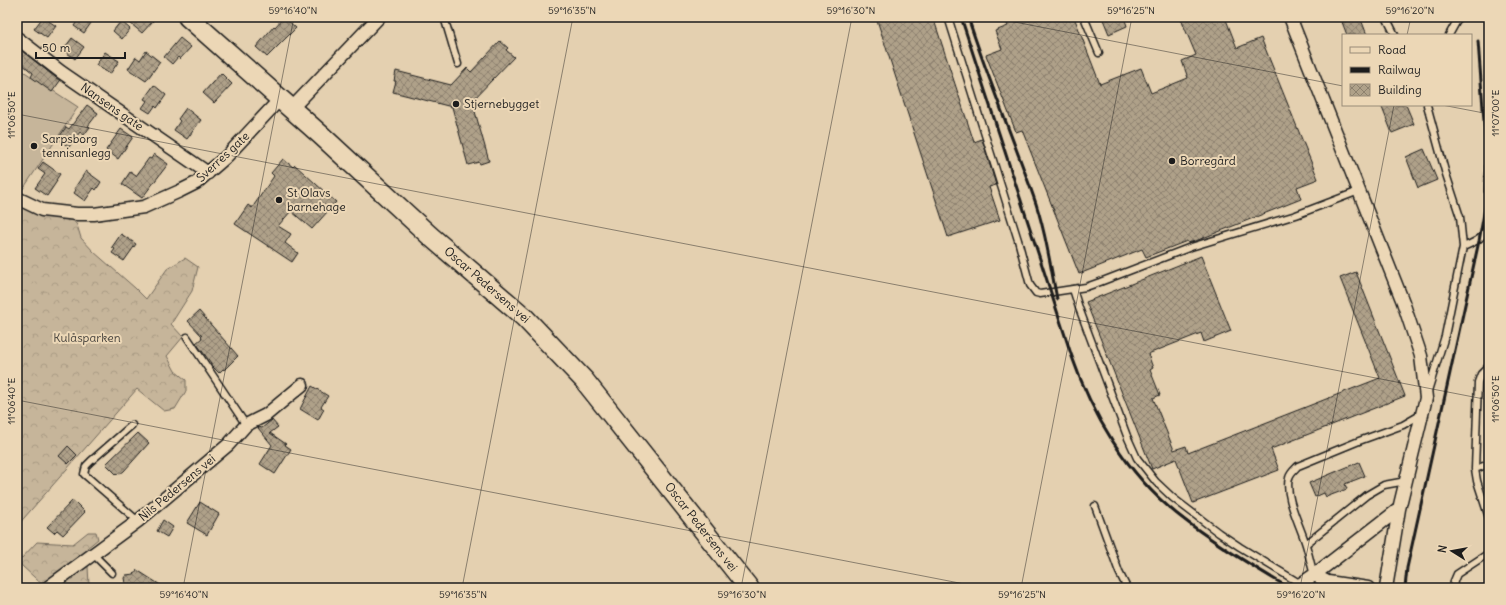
<svg xmlns="http://www.w3.org/2000/svg" width="1506" height="605" font-family="Delius,sans-serif">
<style>
.forest{fill:url(#forest-crowns);stroke:#71685b}
.garden{fill:#c6b59a;stroke:#71685b}
.building{fill:url(#building-cross-hatch);stroke:#1c1c1c}
.lines{fill:none;stroke-linecap:round;stroke-linejoin:round}
.lane-casing{stroke:#1c1c1c;stroke-width:9}
.street-casing{stroke:#1c1c1c;stroke-width:15}
.primary-casing{stroke:#1c1c1c;stroke-width:22}
.lane{stroke:#ecd7b6;stroke-width:6}
.street{stroke:#ecd7b6;stroke-width:12}
.primary{stroke:#ecd7b6;stroke-width:19}
.rail{stroke:#1c1c1c;stroke-width:3}
.ticks{fill:none;stroke:#1c1c1c;stroke-width:1;stroke-opacity:0.45}
.poi-dot{fill:#1c1c1c;stroke:#ecd7b6;stroke-width:1.5}
.labels{text-anchor:middle;stroke-width:4;stroke-linejoin:round;paint-order:stroke}
.poi-label{font-size:12px;fill:#1c1c1c;stroke:#ecd7b6;text-anchor:start}
.street-label{font-size:12px;fill:#1c1c1c;stroke:#ecd7b6}
.park-label{font-size:12px;fill:#46423c;stroke:#ecd7b6}
.neatline{fill:none;stroke:#1c1c1c;stroke-width:1.5}
.ticks-label{font-size:10px;text-anchor:middle;fill:#1c1c1c}
</style>
<defs>
<pattern id="forest-crowns" width="20" height="18" patternUnits="userSpaceOnUse"><rect width="20" height="18" fill="#c6b59a"/><path d="M2 6a3 3 0 1 1 6 0M12 15a3 3 0 1 1 6 0" fill="none" stroke="#aa9b84"/></pattern>
<pattern id="building-cross-hatch" width="8" height="8" patternUnits="userSpaceOnUse"><rect width="8" height="8" fill="#afa189"/><path d="M0 0l8 8M0 8l8-8" fill="none" stroke="#8e826f"/></pattern>
</defs>
<rect width="100%" height="100%" fill="#e4d0b0"/>
<filter id="ink" filterUnits="userSpaceOnUse"><feTurbulence type="fractalNoise" baseFrequency=".025" numOctaves="2"/><feDisplacementMap in="SourceGraphic" scale="8" xChannelSelector="R" yChannelSelector="G"/><feConvolveMatrix kernelMatrix="1 2 1 2 8 2 1 2 1" color-interpolation-filters="sRGB"/></filter>
<g filter="url(#ink)">
<!-- forest -->
<path class="forest" d="M17,204L42,210L58,219L73,220L77,225L81,238L94,252L135,288L146,299L167,269L185,258L198,267L192,291L171,324L183,337L167,356L175,371L186,380V391L175,409L164,411L137,389L17,526Z
M88,532H96L98,539L87,548L89,585L92,588H46L22,566L19,561L37,542L73,544Z"/>
<!-- garden -->
<path class="garden" d="M20,69L78,107L23,189L17,185V74Z"/>
<!-- building -->
<path class="building" d="M43,17L56,26L47,38L34,29Z
M80,17H83L91,23L84,33L74,26Z
M135,17H148L153,21L142,33L130,23Z
M284,17L296,28L267,57L256,47L274,26L275,27Z
M876,17H933L974,142L982,139L996,185L989,187L1000,220L948,237Z
M1004,17H1074L1100,84L1141,68L1151,93L1188,78L1182,61L1196,55L1180,17H1225L1237,48L1261,38L1318,179L1297,187L1301,199L1198,240L1188,243L1187,241L1146,257L1142,249L1079,274L1022,130L1016,132L986,55L1002,49L995,31L1008,26Z
M1102,17H1124L1127,26L1109,34Z
M1354,17H1360L1367,35H1347L1342,22Z
M121,21L130,29L122,39L113,31Z
M72,38L84,47L75,59L63,50Z
M180,38L191,47L180,59L178,57L172,64L164,57Z
M500,41L508,48L506,50L514,57L472,101L489,161L480,164L479,162L468,165L452,107L393,92L396,81H394L396,71L451,85L467,68L471,72Z
M17,47L60,81L52,92L31,77L33,73L17,60Z
M146,51L160,62L146,81L128,69L136,57L140,60Z
M105,52L119,61L110,74L96,65Z
M221,73L232,84L214,103L203,93Z
M154,85L166,95L157,108L155,106L150,113L142,108L147,101L144,99Z
M87,105L98,113L88,126L90,127L84,135L80,132L69,147L58,139L66,127L69,129Z
M1381,105H1406L1414,124L1392,133Z
M186,108L201,120L187,139L174,130L180,121L178,119Z
M121,129L133,137L118,159L106,150Z
M1424,149L1437,180L1418,188L1406,157Z
M154,154L168,164L142,198L122,184L130,172L136,176L149,158L151,159Z
M283,159L293,167L295,165L336,202L312,229L291,211L278,226L291,234L285,243L298,253L292,262L235,224L248,205L252,208L274,176L271,173Z
M43,162L60,174L56,180L57,181L47,196L35,188L45,174L38,169Z
M86,171L101,182L96,190L94,188L85,201L74,193L76,190L74,189Z
M121,234L136,244L124,261L112,253L115,249L112,247Z
M1201,256L1231,331L1204,342L1201,333L1148,354L1153,368L1150,370L1160,395L1153,398L1174,450L1186,446L1188,453L1380,378L1340,278L1356,272L1405,396L1271,449L1279,470L1193,503L1176,459L1152,469L1086,302Z
M199,311L238,356L224,370L223,369L219,373L211,365V363L196,343L202,338L201,337L202,336L188,321Z
M312,386L328,396L321,407L324,409L318,420L300,409Z
M272,420L278,427L270,433L286,444L285,445L291,449L275,474L260,464L272,445L258,428L259,427L262,428Z
M138,433L149,443L124,471L120,474L118,473L117,475L106,464Z
M68,446L77,455L68,464L59,456Z
M1359,462L1365,476L1345,484L1347,489L1326,497L1324,493L1315,497L1309,483Z
M73,500L85,512L63,535L57,530L54,533L47,527Z
M200,502L219,514L207,535L187,523Z
M163,520L173,527L167,537L157,531Z
M137,570L165,588H126L124,578L126,575L134,574Z"/>
<g class="lines">
<defs>
<path id="lane" d="M444,17L458,64
M948,17L1018,240L1030,285L1036,293L1040,294L1086,287L1100,282L1191,247L1296,215L1359,191
M1084,17L1099,53
M1386,17L1395,35
M1449,35L1459,17
M1427,105L1445,171L1460,217L1463,247L1445,336L1428,391
M1463,247C1477,241 1483,239 1489,224
M1073,289L1079,308L1127,436L1137,458L1156,482L1173,498L1219,533L1240,547L1301,584
M187,337L246,425
M1489,366L1481,374L1478,382L1475,469L1477,481L1489,518
M132,425L91,461L86,466L84,474L138,521
M1475,469L1489,464
M1095,506L1119,572L1127,588
M1306,544L1367,495L1384,485L1406,481
M93,554L112,573
M1314,575C1311,565 1309,555 1306,545C1301,527 1284,496 1289,478C1290,473 1294,470 1298,466L1359,441L1403,425L1422,414
M1453,588L1454,581L1457,574L1489,553"/>
<path id="street" d="M1290,17L1403,302L1421,356L1426,398L1399,509L1314,575L1295,588
M17,38L61,72L208,173
M291,109L379,17
M17,198L42,210L77,214H94L144,207L180,191L196,183L226,157L280,99
M1314,575L1328,582L1368,588
M47,588L138,521L228,445L246,425L266,415L302,385
M1386,588L1399,509"/>
<path id="primary" d="M188,17L322,136L429,235L524,317L584,380L749,588"/>
</defs>
<!-- lane casing -->
<use href="#lane" class="lane-casing"/>
<!-- street casing -->
<use href="#street" class="street-casing"/>
<!-- primary casing -->
<use href="#primary" class="primary-casing"/>
<!-- lane -->
<use href="#lane" class="lane"/>
<!-- street -->
<use href="#street" class="street"/>
<!-- primary -->
<use href="#primary" class="primary"/>
<!-- rail -->
<path class="rail" d="M961,17L1071,354C1092,415 1127,474 1177,514C1212,542 1251,565 1289,588
M968,17C987,77 1012,135 1033,195C1045,228 1050,264 1057,299
M1478,41L1486,148L1485,192
M1405,588L1407,568L1479,241L1489,186"/>
</g>
</g>
<!-- ticks -->
<path class="ticks" d="M989,17L1343,86M1407,35L1411,17M1442,105L1489,114M17,114L1489,400M17,400L985,588M183,588L294,17M462,588L573,17M741,588L852,17M1021,588L1132,17M1300,588L1394,105"/>
<!-- markers -->
<g class="poi-dot">
<circle cx="456" cy="104" r="4"/>
<circle cx="34" cy="146" r="4"/>
<circle cx="1172" cy="161" r="4"/>
<circle cx="279" cy="200" r="4"/>
</g>
<g class="labels">
<!-- poi labels -->
<g class="poi-label">
<text x="464" y="108">Stjernebygget</text>
<text x="42" y="143">Sarpsborg<tspan x="42" dy="14">tennisanlegg</tspan></text>
<text x="1180" y="165">Borregård</text>
<text x="287" y="197">St Olavs<tspan x="287" dy="14">barnehage</tspan></text>
</g>
<!-- street labels -->
<g class="street-label">
<text transform="translate(112 107) rotate(35)" y="4">Nansens gate</text>
<text transform="translate(223 157) rotate(-43)" y="4">Sverres gate</text>
<text transform="translate(487 285) rotate(41)" y="4">Oscar Pedersens vei</text>
<text transform="translate(177 488) rotate(-40)" y="4">Nils Pedersens vei</text>
<text transform="translate(701 527) rotate(52)" y="4">Oscar Pedersens vei</text>
</g>
<!-- park labels -->
<g class="park-label">
<text x="87" y="342">Kulåsparken</text>
</g>
</g>
<!-- margin -->
<rect width="1506" height="605" fill="none" stroke="#ecd7b6" stroke-width="44"/>
<!-- legend -->
<rect x="1342" y="34" width="130" height="72" fill="#ecd7b6" stroke="#998c78"/>
<rect x="1350" y="47" width="20" height="6" fill="#ecd7b6" stroke="#998c78"/>
<text x="1378" y="54" font-size="12" fill="#1c1c1c">Road</text>
<rect x="1350" y="67" width="20" height="6" fill="#1c1c1c" stroke="#998c78"/>
<text x="1378" y="74" font-size="12" fill="#1c1c1c">Railway</text>
<rect x="1350" y="84" width="20" height="12" fill="url(#building-cross-hatch)" stroke="#998c78"/>
<text x="1378" y="94" font-size="12" fill="#1c1c1c">Building</text>
<!-- north arrow -->
<g transform="translate(1452 551) rotate(281)" stroke="#ecd7b6" stroke-width="3" paint-order="stroke">
<path d="M0-3L7 15L0 10L-7 15Z" fill="#1c1c1c"/>
<text y="-6" font-size="11" font-weight="bold" text-anchor="middle" fill="#1c1c1c">N</text>
</g>
<!-- scale -->
<path d="M36 52v6h89v-6" fill="none" stroke="#1c1c1c" stroke-width="2"/>
<text x="42" y="52" font-size="12" fill="#1c1c1c" stroke="#ecd7b6" stroke-width="3" paint-order="stroke">50 m</text>
<rect x="22" y="22" width="1462" height="561" class="neatline"/>
<g class="ticks-label">
<text x="293" y="14">59°16'40"N</text>
<text x="572" y="14">59°16'35"N</text>
<text x="851" y="14">59°16'30"N</text>
<text x="1131" y="14">59°16'25"N</text>
<text x="1410" y="14">59°16'20"N</text>
<text transform="translate(1495 113) rotate(-90)" y="4">11°07'00"E</text>
<text transform="translate(11 115) rotate(-90)" y="4">11°06'50"E</text>
<text transform="translate(1495 399) rotate(-90)" y="4">11°06'50"E</text>
<text transform="translate(11 401) rotate(-90)" y="4">11°06'40"E</text>
<text x="184" y="598">59°16'40"N</text>
<text x="463" y="598">59°16'35"N</text>
<text x="742" y="598">59°16'30"N</text>
<text x="1022" y="598">59°16'25"N</text>
<text x="1301" y="598">59°16'20"N</text>
</g>
</svg>
